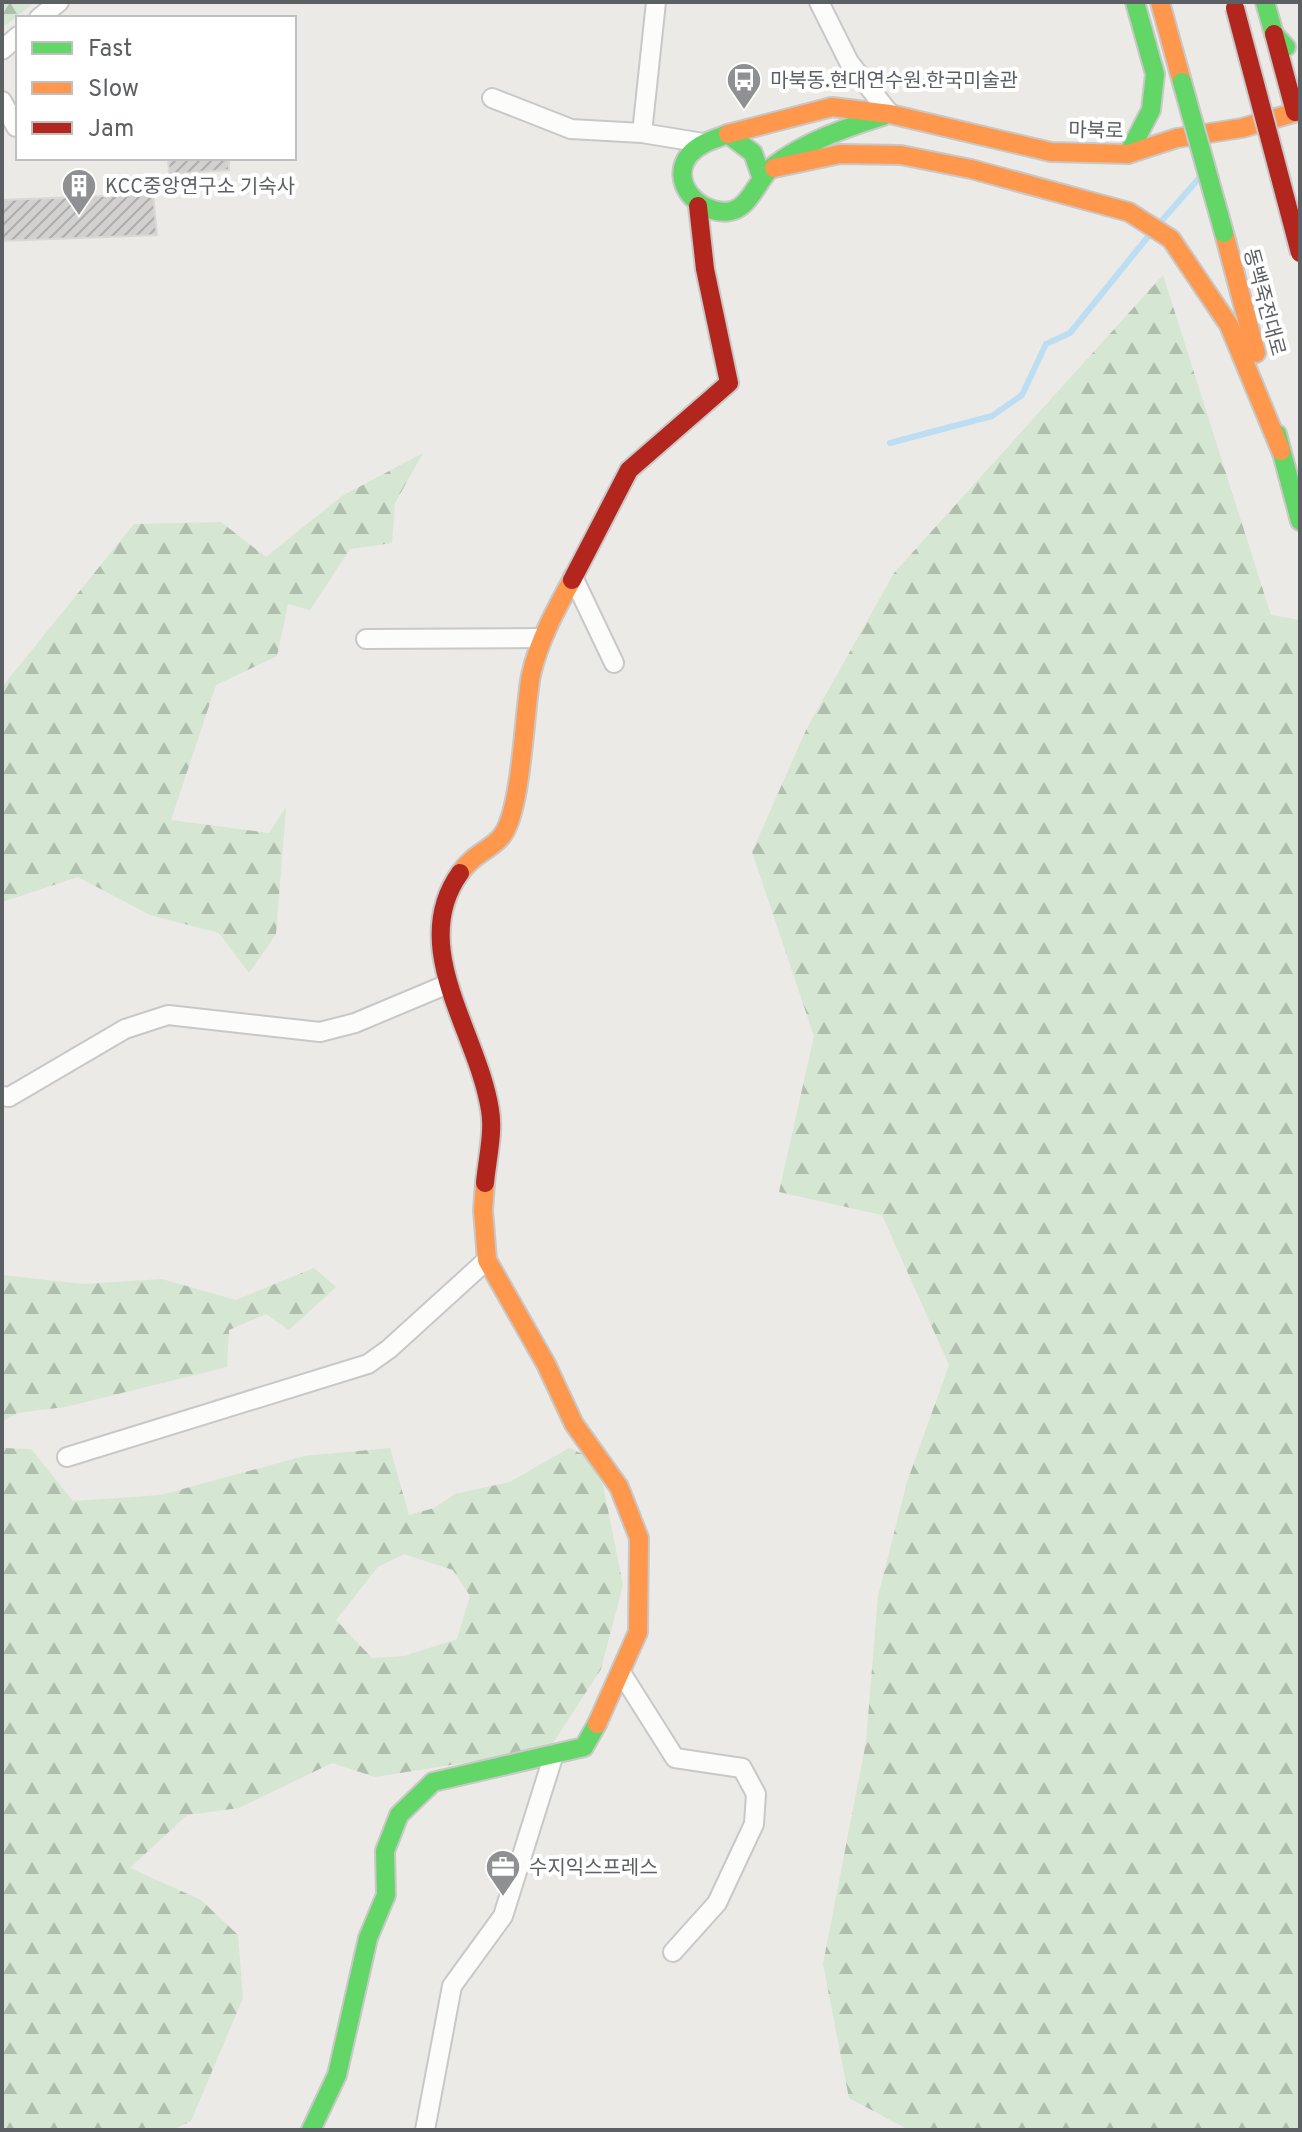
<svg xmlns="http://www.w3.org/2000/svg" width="1302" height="2132" font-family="Overpass,'Noto Sans KR',sans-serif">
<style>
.forest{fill:url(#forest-firs);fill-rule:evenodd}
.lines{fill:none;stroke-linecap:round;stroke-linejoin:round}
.stream{stroke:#bdddf3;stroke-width:6}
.building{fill:url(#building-hatch);stroke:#dad8d5;stroke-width:2}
.street-casing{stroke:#c8c8c8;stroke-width:22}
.fast-casing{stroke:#c8c8c7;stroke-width:22}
.slow-casing{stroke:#c8c8c7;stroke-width:22}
.jam-casing{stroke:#c8c8c7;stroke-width:22}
.street{stroke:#fcfcfb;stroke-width:18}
.fast{stroke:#63d668;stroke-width:18}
.slow{stroke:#ff974d;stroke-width:18}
.jam{stroke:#b3261e;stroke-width:18}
.fast-bridge-casing{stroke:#c8c8c7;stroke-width:22;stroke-linecap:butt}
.jam-bridge-casing{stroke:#c8c8c7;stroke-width:22;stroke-linecap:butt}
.fast-bridge{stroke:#63d668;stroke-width:18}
.jam-bridge{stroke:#b3261e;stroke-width:18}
.labels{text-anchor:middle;stroke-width:8;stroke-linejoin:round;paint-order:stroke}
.poi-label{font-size:20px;fill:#5c5f63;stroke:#fff;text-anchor:start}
.street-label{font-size:20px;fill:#5c5f63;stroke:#fff}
</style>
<defs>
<pattern id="forest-firs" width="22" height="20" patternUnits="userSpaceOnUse" patternTransform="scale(2)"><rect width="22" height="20" fill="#d5e6d2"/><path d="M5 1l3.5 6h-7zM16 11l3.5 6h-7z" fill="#b0beae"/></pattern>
<pattern id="building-hatch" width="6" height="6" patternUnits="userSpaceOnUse" patternTransform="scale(2)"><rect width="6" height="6" fill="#d2d1cf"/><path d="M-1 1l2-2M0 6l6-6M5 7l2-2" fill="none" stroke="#aeadac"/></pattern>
</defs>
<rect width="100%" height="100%" fill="#ebeae6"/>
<!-- forest -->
<path class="forest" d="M2,2H35L2,28Z
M1163,275L1271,615L1300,620V2130H909L849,2098L823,1964L866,1742L878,1596L907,1482L949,1365L882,1215L779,1192L814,1036L752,852L806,730L894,573Z
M423,453L395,503L392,543L350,549L310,610L288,604L277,656L216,685L171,820L269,833L286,807L276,934L249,973L219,933L150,915L78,877L2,902V687L134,524L221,522L266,557L342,496Z
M314,1268L336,1287L289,1330L266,1314L229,1330L227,1367L65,1407L17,1413L2,1422V1275L83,1284L162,1279L236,1300Z
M2,1448L31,1449L73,1501L161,1495L304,1456L390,1448L409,1515L434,1508L455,1494L510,1482L569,1448L585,1455L603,1485L623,1585L601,1669L553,1743L507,1756L375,1777L332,1763L239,1808L187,1815L130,1868L201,1900L238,1935L243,1998L191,2121L172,2130H2ZM404,1554L453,1570L470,1596L457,1639L405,1656L372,1658L336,1620L378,1567Z"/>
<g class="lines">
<!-- stream -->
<path class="stream" d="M1158,225L1201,176
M890,443L992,416L1022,395L1046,344L1070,333L1151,233"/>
</g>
<!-- building -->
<path class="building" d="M168,158H229V170L169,174Z
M153,194L157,235L2,241V200Z"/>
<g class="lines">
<defs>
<path id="street" d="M819,2L849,62L890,114
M39,18L59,2
M2,50L18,36
M492,98L571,129L642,133L703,143
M2,101L16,127
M642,133L656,2
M573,577L614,663
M366,639L541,638
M2,1096L9,1097L125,1029L168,1015L320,1032L355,1023L448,984
M67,1457L368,1364L389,1349L487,1260
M622,1674L675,1758L742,1768L756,1794L754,1824L717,1903L673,1952
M425,2130L452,1986L503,1916L554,1754"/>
<path id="fast" d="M1265,2L1274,34L1286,47
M1128,154L1151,110L1155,74L1135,2
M761,176L753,153L728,134C715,139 700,143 690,154C667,181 700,217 731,211C750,207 758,179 772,167C804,142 845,128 883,116
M1277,434L1300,521
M311,2130L337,2075L368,1938L386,1895L385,1851L399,1815L433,1782L584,1747L597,1724"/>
<path id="slow" d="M1160,2L1182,82
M728,134L832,107L890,114L1051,152L1128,154L1177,138L1242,128L1300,111
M774,168L840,154L901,155L971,169L1129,212L1171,239L1229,325L1281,451
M1224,233L1256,353
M460,873C474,853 489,851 501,837C522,813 524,711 531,675C539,640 555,611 572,580
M485,1183L483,1210L487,1260L546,1364L574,1424L619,1487L639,1538L638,1632L597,1724"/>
<path id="jam" d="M1274,34L1295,112
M572,580L629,470L729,383L705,269L698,206
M460,873C407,947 478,1032 490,1110C494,1132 487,1160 485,1183"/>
</defs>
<!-- street casing -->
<use href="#street" class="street-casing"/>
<!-- fast casing -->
<use href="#fast" class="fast-casing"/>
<!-- slow casing -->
<use href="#slow" class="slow-casing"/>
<!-- jam casing -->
<use href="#jam" class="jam-casing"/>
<!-- street -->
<use href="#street" class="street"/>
<!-- fast -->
<use href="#fast" class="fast"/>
<!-- slow -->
<use href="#slow" class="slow"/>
<!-- jam -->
<use href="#jam" class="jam"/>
<defs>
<path id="fast-bridge" d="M1182,82L1224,233"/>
<path id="jam-bridge" d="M1235,8L1300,253"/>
</defs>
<!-- fast-bridge casing -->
<use href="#fast-bridge" class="fast-bridge-casing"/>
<!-- jam-bridge casing -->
<use href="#jam-bridge" class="jam-bridge-casing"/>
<!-- fast-bridge -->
<use href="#fast-bridge" class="fast-bridge"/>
<!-- jam-bridge -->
<use href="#jam-bridge" class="jam-bridge"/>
</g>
<!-- icons -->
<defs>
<symbol id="bus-pin" viewBox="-11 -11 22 30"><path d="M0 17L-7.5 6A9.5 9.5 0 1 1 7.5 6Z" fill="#8e9091" stroke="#fff"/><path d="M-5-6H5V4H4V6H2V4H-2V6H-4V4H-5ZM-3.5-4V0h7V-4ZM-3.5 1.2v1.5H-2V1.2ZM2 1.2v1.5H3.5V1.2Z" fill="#fff"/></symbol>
<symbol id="building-pin" viewBox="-11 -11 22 30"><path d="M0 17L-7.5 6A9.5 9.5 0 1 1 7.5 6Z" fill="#8e9091" stroke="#fff"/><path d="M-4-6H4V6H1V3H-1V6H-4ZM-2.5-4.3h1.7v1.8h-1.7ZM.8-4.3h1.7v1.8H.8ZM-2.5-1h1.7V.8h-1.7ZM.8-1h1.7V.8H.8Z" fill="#fff"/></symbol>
<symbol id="office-pin" viewBox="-11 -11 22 30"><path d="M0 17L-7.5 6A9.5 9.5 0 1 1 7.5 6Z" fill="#8e9091" stroke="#fff"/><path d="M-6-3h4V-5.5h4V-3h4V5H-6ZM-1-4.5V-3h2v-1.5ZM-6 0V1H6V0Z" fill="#fff"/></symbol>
</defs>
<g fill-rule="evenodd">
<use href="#bus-pin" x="724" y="60" width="40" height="54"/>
<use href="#building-pin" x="59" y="166" width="40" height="54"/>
<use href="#office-pin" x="483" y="1847" width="40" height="54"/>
</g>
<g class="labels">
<!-- poi labels -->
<g class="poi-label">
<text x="770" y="87">마북동.현대연수원.한국미술관</text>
<text x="105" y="193">KCC중앙연구소 기숙사</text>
<text x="529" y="1874">수지익스프레스</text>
</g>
<!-- street labels -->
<g class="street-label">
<text transform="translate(1096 130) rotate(1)" y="7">마북로</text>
<text transform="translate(1265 302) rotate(75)" y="7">동백죽전대로</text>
</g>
</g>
<!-- border -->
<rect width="1302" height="2132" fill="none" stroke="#5c5f63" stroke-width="8"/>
<!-- legend -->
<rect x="16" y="16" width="280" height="144" fill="#ffffff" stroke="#bebfc1" stroke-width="2"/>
<rect x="32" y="42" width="40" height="12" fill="#63d668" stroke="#bebfc1" stroke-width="2"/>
<text x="88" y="56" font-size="24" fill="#5c5f63">Fast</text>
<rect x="32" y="82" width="40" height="12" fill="#ff974d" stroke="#bebfc1" stroke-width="2"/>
<text x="88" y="96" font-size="24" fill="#5c5f63">Slow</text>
<rect x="32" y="122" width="40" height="12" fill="#b3261e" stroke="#bebfc1" stroke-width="2"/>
<text x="88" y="136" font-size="24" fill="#5c5f63">Jam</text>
</svg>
